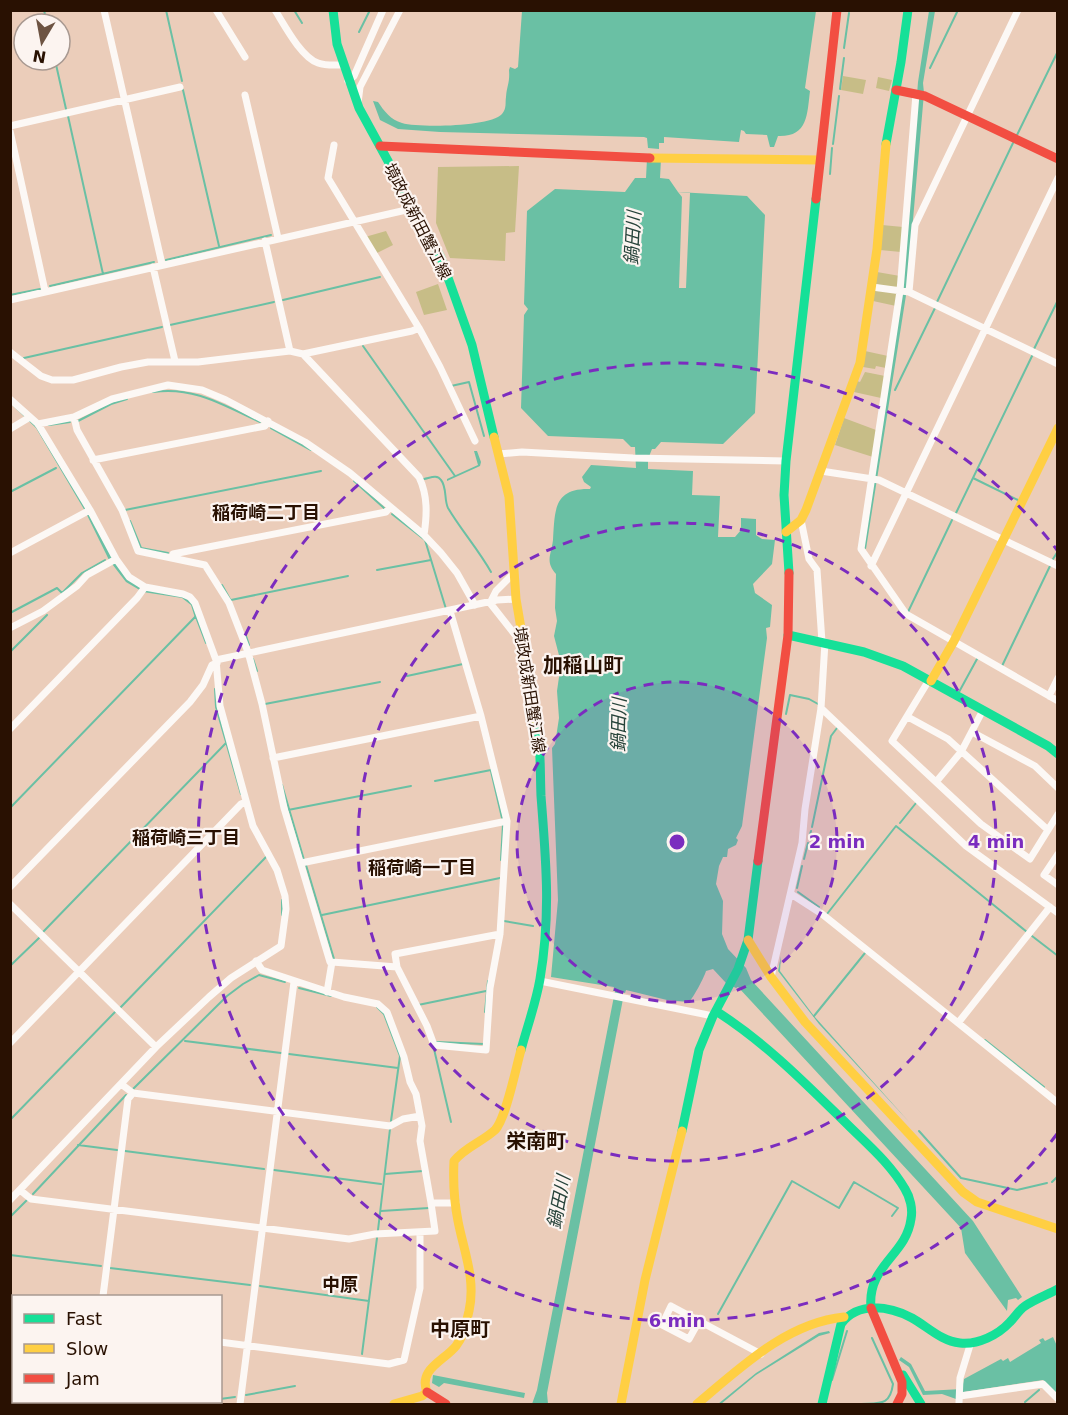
<svg xmlns="http://www.w3.org/2000/svg" width="1068" height="1415" font-family="'DejaVu Sans','Noto Sans JP',sans-serif">
<style>
.green{fill:#c7bd87}
.water{fill:#6ac0a4}
.pier{fill:#ebcdba}
.lines{fill:none;stroke-linecap:round;stroke-linejoin:round}
.stream{stroke:#6ac0a4;stroke-width:2}
.street{stroke:#fcf8f5;stroke-width:7}
.fast{stroke:#16e098;stroke-width:9}
.slow{stroke:#ffcf43;stroke-width:9}
.jam{stroke:#f24e42;stroke-width:9}
.ring{fill:none;stroke:#7b2cbf;stroke-width:3;stroke-dasharray:10 8}
.labels{text-anchor:middle;stroke-width:4.5;stroke-linejoin:round;paint-order:stroke}
.street-label{font-size:16px;fill:#291102;stroke:#fcf4f0}
.water-label{font-size:18px;font-style:italic;fill:#27433a;stroke:#fcf4f0}
.neighbourhood-label{font-size:18px;font-weight:bold;fill:#291102;stroke:#fcf4f0}
.quarter-label{font-size:20px;font-weight:bold;fill:#291102;stroke:#fcf4f0}
.centre{fill:#7b2cbf;stroke:#fcf4f0;stroke-width:3}
.ring-label{font-size:18px;text-anchor:middle;font-weight:bold;fill:#7b2cbf;stroke:#fcf4f0;stroke-width:4.5;stroke-linejoin:round;paint-order:stroke}
</style>
<rect width="100%" height="100%" fill="#ebcdba"/>
<!-- green -->
<path class="green" d="M843,76L866,80L863,94L841,90Z
M878,77L892,80L889,91L876,88Z
M519,166L515,232L506,233L505,261L450,258L436,223L438,167Z
M882,225L903,227L901,252L880,250Z
M386,231L393,245L375,254L365,237Z
M877,272L900,276L898,289L875,284Z
M438,284L447,310L424,315L416,292Z
M877,290L898,293L896,306L873,301L874,291Z
M865,351L888,356L886,368L876,366L875,369L863,367Z
M865,372L885,376L881,398L854,392L857,381L860,382Z
M844,418L876,430L873,457L835,445Z"/>
<!-- water -->
<path class="water" d="M522,11H816L805,88L810,91C807,115 808,137 778,136L774,147H770L767,135L746,134L744,131L741,130L739,142L664,137V143H659V149L648,148L647,138L644,137L440,132L398,129L380,120L373,101L378,102C384,111 391,120 402,123C419,128 490,127 502,114C507,108 505,103 506,97C507,85 510,83 509,70L510,67L515,69L518,67Z
M929,11H935L923,83L924,93L907,289L866,549L863,548L902,289L918,82Z
M647,159H661L660,178L669,179L678,192L747,196L765,215L755,413L723,444L661,442L655,449H652L648,459V469L693,471L692,495L720,496L718,537H735L741,530V518L756,519V535L762,539L775,540L772,564L753,584L755,593L772,605L770,627L766,628L767,638L742,826L736,838L738,840L736,845L728,849L727,857H723L719,866L716,884L723,901L722,934L728,949L746,968L751,980L973,1221L1022,1297L1018,1300L1016,1298L1008,1300L1007,1311L965,1253L961,1228L738,987L736,988L726,983L713,969L706,971C704,978 693,998 689,1002L667,1000L626,990L625,993L621,992L620,998L623,999L547,1393L548,1404H532L537,1390L615,991H613L614,987L551,977L558,900L552,748L555,744L559,718L557,691L561,663L554,636L557,621L555,608L556,574C545,561 551,556 553,540C555,511 553,488 590,489L591,487L584,482L582,477L591,465L636,468L635,447H631L623,439L548,436L521,408L524,315L528,309L524,304L527,211L555,189L625,192L635,178H646Z
M10,401L38,427L128,579L184,597L192,603L197,617L195,618L191,605L182,598L143,592L126,582L109,560L85,511L36,428L11,404Z
M474,451H477L481,462L480,466L447,481V479L478,465Z
M781,956L780,971L814,1016L910,1123L819,1024L778,971Z
M829,1331L830,1333L819,1336L756,1375L721,1404H718L756,1373L819,1333Z
M1053,1337L1057,1346V1394L1043,1380L957,1393L956,1399L942,1394L923,1395L909,1367L899,1360L901,1357L911,1364L925,1391L962,1389L964,1379L1001,1359L1003,1361L1008,1358L1010,1362L1041,1343L1039,1340L1043,1338L1045,1341Z
M433,1375L525,1393L524,1398L444,1383L439,1387L432,1383Z"/>
<!-- pier -->
<path class="pier" d="M678,192L690,193L686,288H679L682,197Z"/>
<g class="lines">
<!-- stream -->
<path class="stream" d="M44,10L47,24
M166,10L182,81
M294,10L302,23
M359,32L370,10
M844,48L849,13
M55,60L66,109
M930,68L958,10
M840,89L844,58
M183,90L219,246
M68,116L103,274
M1017,135L1058,51
M833,144L839,96
M830,174L832,148
M166,260L271,235
M50,286L154,262
M10,295L40,289
M283,300L380,277
M937,302L1013,143
M170,325L274,302
M363,346L455,476
M1034,349L1058,300
M24,358L162,327
M451,386L469,382L484,436
M895,390L935,308
M153,392C194,386 223,405 260,422
M78,421L111,404L127,399
M49,425L70,422
M271,428L311,450
M973,478L1018,500
M424,479C430,478 437,474 441,480C447,487 444,500 448,508C461,530 478,549 491,572
M354,481L384,508
M10,492L56,468
M125,510L321,471
M956,513L1033,354
M392,514L425,540L446,609
M130,521L141,548L168,553
M1053,559L1058,551
M377,570L431,560
M222,585L231,601
M231,600L348,576
M908,612L952,520
M10,613L57,588L62,593L82,573L105,560
M196,617L206,643
M246,636L249,645
M10,652L47,615
M253,659L257,671
M1002,666L1050,566
M407,676L463,664
M215,689L216,707L241,794
M959,692L977,659
M265,704L380,682
M786,714L790,695L809,699L818,704
M491,771L502,818
M435,781L491,770
M282,785L304,860
M10,808L196,616
M288,810L411,786
M900,823L916,803
M812,827L831,736L837,728
M809,837L811,831
M804,859L808,843
M501,860L503,824
M306,865L334,959
M797,888L802,866
M798,892L819,907
M827,914L896,826L1027,932
M282,915V900
M322,915L500,878
M504,921L533,926
M43,932L226,743
M1032,936L1058,956
M10,966L40,937
M299,988L331,996
M418,1005L486,991
M377,1007L384,1014L400,1056L391,1121
M120,1008L266,857
M485,1012L488,981
M814,1016L865,953
M985,1040L1044,1087
M185,1041L281,1053
M437,1042L484,1044
M434,1049L451,1122
M289,1054L398,1068
M133,1089L227,996L243,984L259,975L285,982
M10,1120L115,1012
M919,1131L961,1178L1017,1190L1047,1183
M78,1145L117,1150
M125,1151L264,1169
M274,1170L381,1184
M385,1174L423,1171
M1052,1182L1058,1176
M33,1194L126,1095
M381,1211L429,1208
M10,1217L27,1200
M378,1230L390,1129
M10,1255L101,1266
M110,1268L250,1285
M260,1286L369,1301
M718,1314L792,1181L839,1208L854,1182L898,1208L892,1216
M362,1354L377,1238
M10,1373H14
M832,1380L847,1331
M246,1395L295,1386
M220,1399L235,1397
M181,1402V1403L198,1402
M1025,1402L1039,1390
M861,1404C880,1403 890,1406 893,1384L872,1338"/>
<!-- street -->
<path class="street" d="M104,10L162,264
M216,10L245,57
M275,10C285,26 301,57 318,63C326,66 334,65 343,65
M348,81L354,76L383,10
M916,94L900,291L861,549L906,614L1058,701
M245,95L278,238
M358,103L360,87L400,10
M10,126L180,87
M10,131L45,291
M334,145L328,178L419,328L440,367L475,441
M265,241L290,351
M153,267L175,361
M872,287L909,292L1058,364
M909,292L915,225L1018,10
M10,300L415,208
M10,352L41,376L52,380H73L121,367L148,362H198L290,351L303,354L419,477C428,496 427,515 424,535
M303,354L412,331L419,328
M10,399L38,424L90,510L116,559L129,577L145,587L183,594L190,597L195,603L216,660L220,706L253,826L277,870L285,896L286,909L281,946L231,978L209,997L156,1047L10,1200
M74,417L77,430L122,510L138,551L205,565L229,603L248,652L262,704L284,808L330,962H332L327,992
M38,424L74,417L112,399L168,385L202,390L226,400L305,442L350,473L424,535L441,553L457,573L475,605
M10,429L30,417
M499,454L522,452L633,458L786,461
M93,460L265,426L268,421
M821,471L879,480L1058,566
M801,520L809,559L817,570L822,642
M10,553L90,510
M172,558L173,554L386,512L390,507
M871,566L1058,178
M514,573L496,591L490,603L523,645
M10,628L43,611L77,586L87,575L116,559
M216,660L497,600L516,599
M929,680L892,741L981,824L1030,859L1058,814
M1049,696L1058,678
M821,708L966,846L1058,913
M908,717L948,739L1048,830
M10,729L137,598L145,587
M972,732L1035,766L1058,788
M273,758L481,716
M936,782L961,752L983,710
M1058,854L1044,875L1058,885
M301,863L507,821
M10,887L190,702L203,685L212,665L217,663
M791,894L822,914L1058,1103
M10,904L156,1047
M256,961L262,970L344,997L378,1004L387,1012L404,1057L410,1082L416,1094L422,1126L420,1141L431,1203
M332,962L397,967L395,954L500,934
M397,967L427,1026L434,1045L486,1050L490,988L500,934L507,821L481,716L450,611
M771,977L802,843L805,809L821,708L825,642
M540,981L713,1016
M958,1023L1050,907
M10,1043L241,804L246,802
M121,1084L133,1093L390,1126L403,1119L420,1116
M20,1190L31,1199L349,1239L375,1234L435,1231L431,1203H456
M103,1296L128,1099L133,1093
M10,1314L14,1315
M699,1321L689,1339L662,1325L671,1306L761,1354
M220,1342L389,1364L404,1360L420,1288V1232
M960,1396L1043,1384L1058,1399
M959,1403L960,1378L971,1342
M89,1404V1402
M240,1404L294,982"/>
<!-- fast -->
<path class="fast" d="M333,10L337,44L359,108L441,258L472,345L494,437
M886,144L901,62L908,10
M789,573L784,495L786,461L816,199
M788,635L864,652L903,666L1048,746L1058,754
M716,1011C766,1043 805,1083 847,1124C867,1144 890,1163 905,1189C910,1197 913,1209 911,1219C906,1256 867,1265 871,1308
M521,1050C527,1027 536,1003 540,979C551,914 546,861 541,796C540,771 541,747 537,722
M682,1131L699,1050L713,1016L738,969L748,940L758,861
M903,1375L921,1404
M822,1404L841,1324C858,1301 889,1306 912,1318C928,1327 941,1341 960,1343C978,1345 998,1335 1010,1322C1015,1317 1019,1310 1025,1306C1035,1299 1047,1295 1058,1289"/>
<!-- slow -->
<path class="slow" d="M650,158L820,160
M494,437L509,497L516,599L537,722
M786,532L801,520L806,510L860,363L877,249L886,144
M931,681L954,641L1058,428
M748,940L771,977L805,1022L963,1192L977,1202L1058,1229
M394,1404L422,1396L427,1392C418,1369 444,1361 456,1346C464,1336 466,1323 469,1311C476,1279 464,1252 458,1221C454,1201 453,1181 454,1161C465,1147 482,1142 495,1130C506,1119 516,1067 521,1050
M621,1404L645,1280L682,1131
M697,1404C740,1368 786,1323 844,1317"/>
<!-- jam -->
<path class="jam" d="M896,90L925,96L1058,159
M380,146L650,158
M816,199L837,10
M758,861L788,635L789,573
M871,1308L902,1382V1394L897,1404
M427,1392L446,1404"/>
</g>
<!-- distance rings -->
<circle cx="677" cy="842" r="160" fill="#7b2cbf" fill-opacity=".12"/>
<g class="ring">
<circle cx="677" cy="842" r="160"/>
<circle cx="677" cy="842" r="319"/>
<path d="M1057 1134A479 479 0 1 1 1057 550"/>
</g>
<g class="labels">
<!-- street labels -->
<g class="street-label">
<text transform="translate(418 221) rotate(63)" y="6">境政成新田蟹江線</text>
<text transform="translate(530 690) rotate(81)" y="6">境政成新田蟹江線</text>
</g>
<!-- water labels -->
<g class="water-label">
<text transform="translate(633 238) rotate(-87)" y="6">鍋田川</text>
<text transform="translate(619 725) rotate(-89)" y="6">鍋田川</text>
<text transform="translate(559 1202) rotate(-79)" y="6">鍋田川</text>
</g>
<!-- neighbourhood labels -->
<g class="neighbourhood-label">
<text x="266" y="519">稲荷崎二丁目</text>
<text x="186" y="844">稲荷崎三丁目</text>
<text x="422" y="874">稲荷崎一丁目</text>
<text x="340" y="1291">中原</text>
</g>
<!-- quarter labels -->
<g class="quarter-label">
<text x="583" y="672">加稲山町</text>
<text x="536" y="1148">栄南町</text>
<text x="460" y="1336">中原町</text>
</g>
</g>
<circle cx="677" cy="842" r="9" class="centre"/>
<g class="ring-label">
<text x="837" y="848">2 min</text>
<text x="996" y="848">4 min</text>
<text x="677" y="1327">6 min</text>
</g>
<!-- border -->
<rect width="1068" height="1415" fill="none" stroke="#291102" stroke-width="24"/>
<!-- legend -->
<rect x="12" y="1295" width="210" height="108" fill="#fcf4f0" stroke="#a89991" stroke-width="1.5"/>
<rect x="24" y="1314" width="30" height="9" fill="#16e098" stroke="#a89991" stroke-width="1.5"/>
<text x="66" y="1325" font-size="18" fill="#291102">Fast</text>
<rect x="24" y="1344" width="30" height="9" fill="#ffcf43" stroke="#a89991" stroke-width="1.5"/>
<text x="66" y="1355" font-size="18" fill="#291102">Slow</text>
<rect x="24" y="1374" width="30" height="9" fill="#f24e42" stroke="#a89991" stroke-width="1.5"/>
<text x="66" y="1385" font-size="18" fill="#291102">Jam</text>
<!-- north arrow -->
<g transform="translate(42 42) rotate(190)"><circle r="28" fill="#fcf4f0" stroke="#a89991" stroke-width="1.5"/>
<path d="M0-4.5L10 22L0 15L-10 22Z" fill="#6d5342"/>
<text y="-9" font-size="16" font-weight="bold" text-anchor="middle" fill="#291102">N</text>
</g>
</svg>
